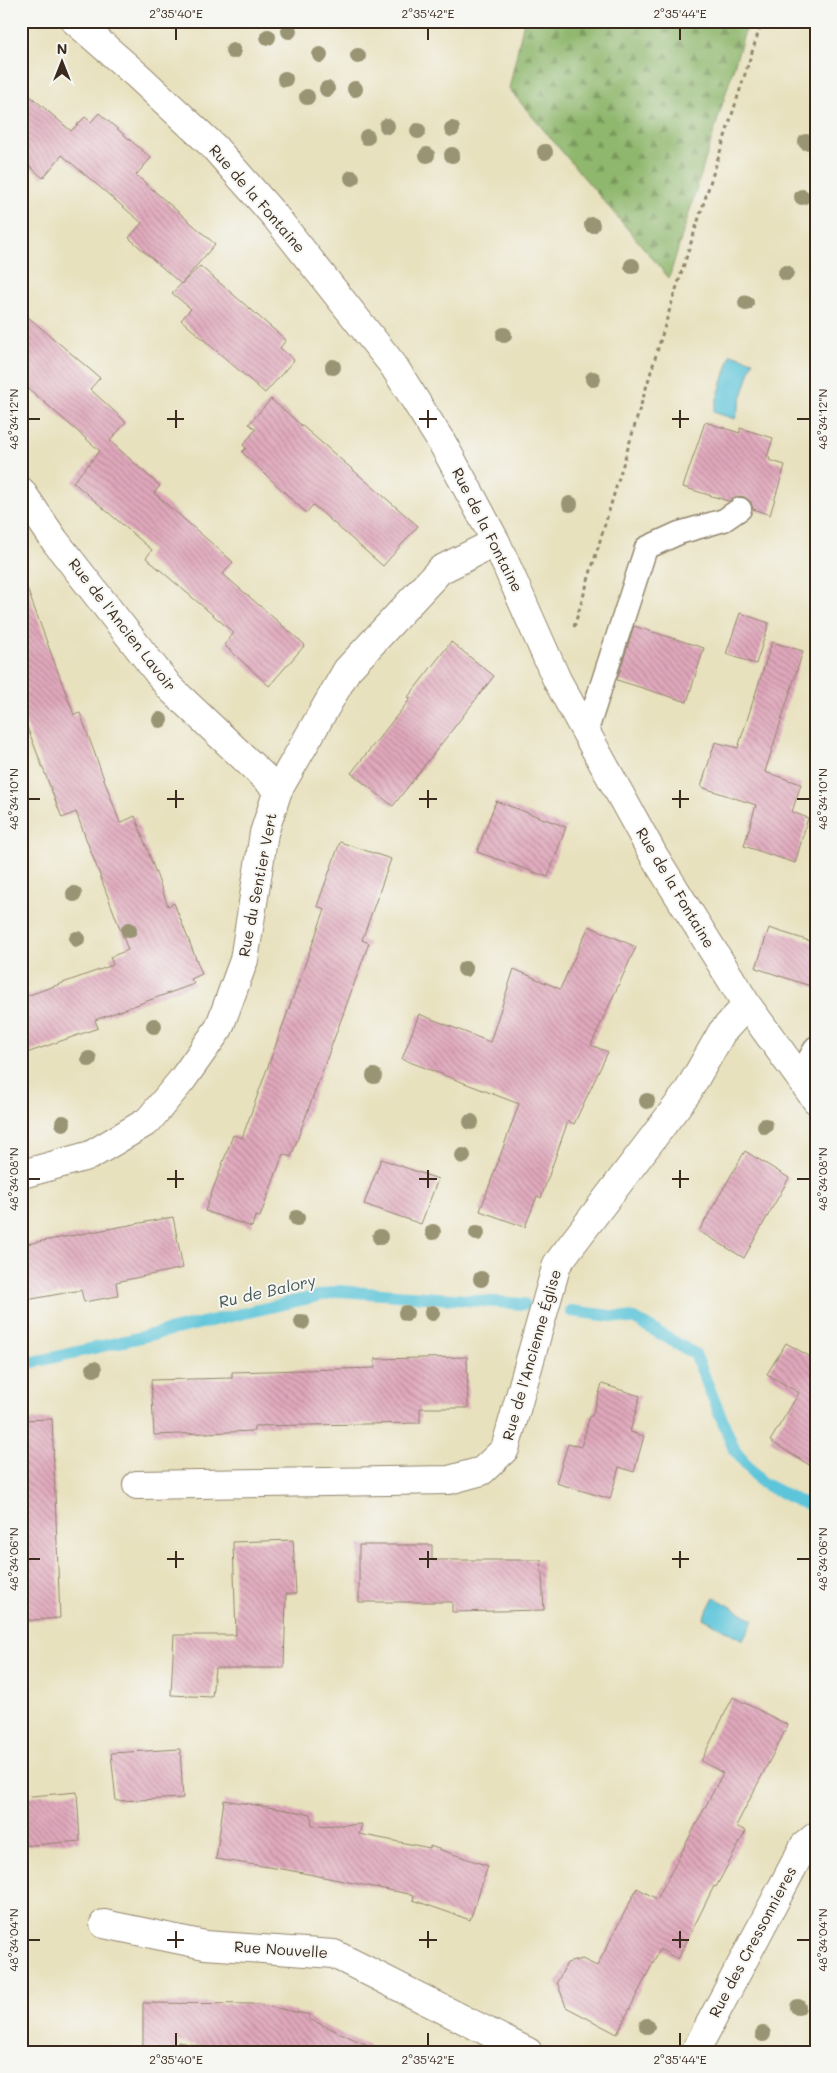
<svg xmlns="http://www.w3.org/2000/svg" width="837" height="2073" font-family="Mali,sans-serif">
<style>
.forest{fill:url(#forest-firs);stroke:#657046}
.water{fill:#5dc5d9;stroke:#4c787c}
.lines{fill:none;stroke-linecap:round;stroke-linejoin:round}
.stream{stroke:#5dc5d9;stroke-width:12}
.building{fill:url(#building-back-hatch)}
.service-casing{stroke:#92866e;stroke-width:25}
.minor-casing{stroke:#92866e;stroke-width:30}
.path{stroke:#92866e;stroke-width:3;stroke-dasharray:4 4;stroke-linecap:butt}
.service{stroke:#fff;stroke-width:22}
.minor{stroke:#fff;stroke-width:28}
.tree{fill:#999473}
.ticks{fill:none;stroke:#3b2a1e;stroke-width:2}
.labels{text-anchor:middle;stroke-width:4;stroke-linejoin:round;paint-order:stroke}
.street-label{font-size:15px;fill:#3b2a1e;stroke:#f6f6f2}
.water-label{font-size:16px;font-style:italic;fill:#455856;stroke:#f6f6f2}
.neatline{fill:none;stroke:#3b2a1e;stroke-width:2}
.ticks-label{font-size:12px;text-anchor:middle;fill:#3b2a1e}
</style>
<defs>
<pattern id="forest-firs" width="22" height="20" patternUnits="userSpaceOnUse" patternTransform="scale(1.25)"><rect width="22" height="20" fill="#8fb76d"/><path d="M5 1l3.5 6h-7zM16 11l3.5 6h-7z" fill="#769559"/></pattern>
<pattern id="building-back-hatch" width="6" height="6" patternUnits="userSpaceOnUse" patternTransform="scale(1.25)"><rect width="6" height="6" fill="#e0a8bc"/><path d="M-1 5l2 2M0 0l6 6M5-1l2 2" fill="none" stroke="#b78998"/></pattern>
</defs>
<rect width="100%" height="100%" fill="#f6f6f2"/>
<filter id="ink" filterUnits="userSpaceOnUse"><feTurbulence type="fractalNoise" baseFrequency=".02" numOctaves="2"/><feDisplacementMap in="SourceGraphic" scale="10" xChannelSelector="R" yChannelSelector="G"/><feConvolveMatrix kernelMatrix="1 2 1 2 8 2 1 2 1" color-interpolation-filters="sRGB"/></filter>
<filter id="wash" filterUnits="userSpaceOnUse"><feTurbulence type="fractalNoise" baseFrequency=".0096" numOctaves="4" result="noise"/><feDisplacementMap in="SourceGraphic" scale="20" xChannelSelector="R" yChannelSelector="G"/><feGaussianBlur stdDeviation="1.12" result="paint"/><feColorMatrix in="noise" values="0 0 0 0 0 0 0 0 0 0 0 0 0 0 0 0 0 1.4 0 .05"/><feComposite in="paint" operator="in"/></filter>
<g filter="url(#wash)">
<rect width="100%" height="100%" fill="#e8e1be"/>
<!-- forest -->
<path class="forest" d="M524,21H748L669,278L509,89Z"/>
<!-- water -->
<path class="water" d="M731,354L753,361L735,419L713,412Z
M714,1597L754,1620L743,1640L703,1618Z"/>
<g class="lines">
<!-- stream -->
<path class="stream" d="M571,1311L635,1319L695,1354L735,1451L761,1482L798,1501L816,1506
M21,1365L339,1291L524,1304"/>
</g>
<g id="blocks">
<!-- building -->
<path class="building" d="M21,88L71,131L85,117L91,122L99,113L151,158L136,175L215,244L181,284L129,238L142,223L62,155L43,178L21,158Z
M200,266L286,340L280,348L294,360L265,393L181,320L191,309L172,293Z
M21,311L100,378L90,389L126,422L110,441L160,486L154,493L233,562L223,574L305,645L269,686L224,645L234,633L146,558L152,550L73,482L100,451L21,382Z
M271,399L418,526L383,566L313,505L306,513L242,452L246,448L243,445L256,429L249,424Z
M705,422L740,433V428L773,438L767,457L770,458L769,460L785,465L770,515L753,509L751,502L745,497L738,496L728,501L683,487Z
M21,583H25L74,715L80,713L120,823L135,816L168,906L174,903L202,974L191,979L194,984L95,1020L98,1028L21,1055V998L113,965L110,957L128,950L76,812L62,818L21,711Z
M740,613L769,623L756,664L726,654Z
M634,626L704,648L687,702L617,680Z
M451,642L494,676L393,806L351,773L411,698L408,697Z
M772,642L803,651L765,772L801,784L792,812L808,818L795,863L744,846L756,805L701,787L715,742L738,748Z
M496,801L566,827L548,877L477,852Z
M340,842L391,859L362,940L369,943L291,1157L283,1154L260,1217L255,1216L252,1227L205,1211L233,1135L242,1138L325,909L317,906Z
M589,926L636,947L591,1045L608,1052L574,1124L568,1121L541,1198L537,1196L525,1227L480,1211L519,1104L402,1059L419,1014L490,1042L514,969L560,989Z
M769,928L816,943V988L756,968Z
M745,1151L789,1178L744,1258L699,1231Z
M381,1159L438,1179L421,1224L364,1204Z
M173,1217L183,1268L116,1282L118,1296L84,1302L81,1290L21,1301V1245Z
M786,1343L816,1360V1469L770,1441L799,1393L767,1374Z
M467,1357L468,1408H420V1423L254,1426V1431L154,1435L151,1380L232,1378V1372L375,1368V1359Z
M602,1384L640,1396L630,1432L644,1436L634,1472L619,1467L610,1499L556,1483L568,1444L581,1447L590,1416H592Z
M52,1419L60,1618L21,1621V1420Z
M293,1540L296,1594H286L284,1668H215L212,1697L171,1695L174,1635H236L233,1542Z
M359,1545H432V1560H541L544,1610L452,1612V1602H359Z
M733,1697L788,1725L736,1826L746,1831L716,1887L714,1886L678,1959L660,1949L617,2034L566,2007L557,1982L567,1963L582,1959L597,1966L637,1888L657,1899L723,1773L701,1761Z
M180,1749L183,1798L116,1801L111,1753Z
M77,1792L80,1841L21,1846V1797Z
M224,1800L311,1814L312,1826L362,1824L359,1834L430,1848V1846L488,1866L470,1920L413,1900L414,1895L288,1870L216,1859Z
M143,2003L257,2004L310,2015L309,2019L383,2052H236L178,2042V2052H143Z"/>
</g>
</g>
<g filter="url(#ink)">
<use href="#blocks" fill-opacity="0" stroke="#92866e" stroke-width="1"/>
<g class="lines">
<defs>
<path id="service" d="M586,733L646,548L679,533L724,520L740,509
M799,1077L816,1047"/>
<path id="minor" d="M75,21L138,76L214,147L274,215L393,365L444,446L473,499L496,542L557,680L654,856L747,1005L816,1100
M21,491L55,541L170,688L278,790
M21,1172L26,1173L91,1155L148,1121L182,1080L219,1028L244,960L264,833L278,790L347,670L440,570L496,542
M137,1485L449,1480L482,1471L505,1449L557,1264L687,1093L722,1032L747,1005
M104,1924L205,1945L334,1954L528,2052
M695,2052L804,1846L816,1836"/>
</defs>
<!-- service casing -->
<use href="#service" class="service-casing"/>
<!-- minor casing -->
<use href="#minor" class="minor-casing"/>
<!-- path -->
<path class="path" d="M574,627L672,302L762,21"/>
<!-- service -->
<use href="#service" class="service"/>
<!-- minor -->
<use href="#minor" class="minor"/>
</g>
<!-- trees -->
<g class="tree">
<circle cx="289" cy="31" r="8"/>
<circle cx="268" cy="37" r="8"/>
<circle cx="233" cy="51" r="8"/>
<circle cx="320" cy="55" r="8"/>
<circle cx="358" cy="56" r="8"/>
<circle cx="285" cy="79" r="8"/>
<circle cx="327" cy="89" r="8"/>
<circle cx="355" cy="89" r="8"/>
<circle cx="307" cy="97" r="8"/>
<circle cx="387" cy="126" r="8"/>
<circle cx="452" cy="129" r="8"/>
<circle cx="418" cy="131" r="8"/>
<circle cx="367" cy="137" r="8"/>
<circle cx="806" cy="142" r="8"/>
<circle cx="545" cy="152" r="8"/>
<circle cx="427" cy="155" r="8"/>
<circle cx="452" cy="155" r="8"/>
<circle cx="352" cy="178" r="8"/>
<circle cx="802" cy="197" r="8"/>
<circle cx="592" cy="225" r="8"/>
<circle cx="632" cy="266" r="8"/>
<circle cx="786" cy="273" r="8"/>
<circle cx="746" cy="303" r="8"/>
<circle cx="504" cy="335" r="8"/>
<circle cx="333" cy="367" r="8"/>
<circle cx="593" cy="379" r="8"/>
<circle cx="570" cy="504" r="8"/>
<circle cx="160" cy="720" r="8"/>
<circle cx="74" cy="894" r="8"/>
<circle cx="129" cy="930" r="8"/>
<circle cx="77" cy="939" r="8"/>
<circle cx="465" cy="969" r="8"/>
<circle cx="154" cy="1026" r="8"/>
<circle cx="89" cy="1059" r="8"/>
<circle cx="374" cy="1076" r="8"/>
<circle cx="647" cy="1101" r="8"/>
<circle cx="471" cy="1122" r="8"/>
<circle cx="63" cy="1123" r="8"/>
<circle cx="765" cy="1126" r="8"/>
<circle cx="463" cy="1156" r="8"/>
<circle cx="297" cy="1218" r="8"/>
<circle cx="433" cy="1232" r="8"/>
<circle cx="477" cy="1233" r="8"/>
<circle cx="380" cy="1237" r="8"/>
<circle cx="481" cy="1279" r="8"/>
<circle cx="406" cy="1313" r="8"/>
<circle cx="432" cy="1313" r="8"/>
<circle cx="302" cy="1322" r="8"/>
<circle cx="94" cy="1369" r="8"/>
<circle cx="798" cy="2007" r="8"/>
<circle cx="647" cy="2026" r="8"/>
<circle cx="763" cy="2034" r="8"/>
</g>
</g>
<!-- ticks -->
<path class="ticks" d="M176,28V40M428,28V40M680,28V40M176,410V428M428,410V428M680,410V428M28,419H40M167,419H184M419,419H437M672,419H689M797,419H810M176,790V808M428,790V808M680,790V808M28,799H40M167,799H184M419,799H437M672,799H689M797,799H810M176,1170V1188M428,1170V1188M680,1170V1188M28,1179H40M167,1179H184M419,1179H437M672,1179H689M797,1179H810M176,1551V1568M428,1551V1568M680,1551V1568M28,1559H40M167,1559H184M419,1559H437M672,1559H689M797,1559H810M176,1931V1948M428,1931V1948M680,1931V1948M28,1940H40M167,1940H184M419,1940H437M672,1940H689M797,1940H810M176,2033V2046M428,2033V2046M680,2033V2046"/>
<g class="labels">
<!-- street labels -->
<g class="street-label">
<text transform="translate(257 199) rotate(49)" y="5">Rue de la Fontaine</text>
<text transform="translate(487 530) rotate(63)" y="5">Rue de la Fontaine</text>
<text transform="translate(122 625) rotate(52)" y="5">Rue de l'Ancien Lavoir</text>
<text transform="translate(258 885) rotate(-79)" y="5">Rue du Sentier Vert</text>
<text transform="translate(675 888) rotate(59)" y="5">Rue de la Fontaine</text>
<text transform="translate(532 1355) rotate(-74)" y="5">Rue de l'Ancienne Église</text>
<text transform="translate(753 1942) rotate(-62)" y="5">Rue des Cressonnieres</text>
<text transform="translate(281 1950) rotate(4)" y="5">Rue Nouvelle</text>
</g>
<!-- water labels -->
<g class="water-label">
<text transform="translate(267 1291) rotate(-13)" y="6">Ru de Balory</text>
</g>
</g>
<!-- margin -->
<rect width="837" height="2073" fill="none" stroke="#f6f6f2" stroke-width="55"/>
<!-- north arrow -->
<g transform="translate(62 62)" stroke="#f6f6f2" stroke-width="4" paint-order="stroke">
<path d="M0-4L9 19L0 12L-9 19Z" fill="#3b2a1e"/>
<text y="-8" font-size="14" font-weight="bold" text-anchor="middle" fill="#3b2a1e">N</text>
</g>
<rect x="28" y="28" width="782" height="2018" class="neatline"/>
<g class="ticks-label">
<text x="176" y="18">2°35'40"E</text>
<text x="428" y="18">2°35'42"E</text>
<text x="680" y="18">2°35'44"E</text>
<text transform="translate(14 419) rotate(-90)" y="4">48°34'12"N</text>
<text transform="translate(823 419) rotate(-90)" y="4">48°34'12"N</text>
<text transform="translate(14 799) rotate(-90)" y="4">48°34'10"N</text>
<text transform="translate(823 799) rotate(-90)" y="4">48°34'10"N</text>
<text transform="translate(14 1179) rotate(-90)" y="4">48°34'08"N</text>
<text transform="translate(823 1179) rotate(-90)" y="4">48°34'08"N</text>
<text transform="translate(14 1559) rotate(-90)" y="4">48°34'06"N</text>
<text transform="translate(823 1559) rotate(-90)" y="4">48°34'06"N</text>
<text transform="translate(14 1940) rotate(-90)" y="4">48°34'04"N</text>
<text transform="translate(823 1940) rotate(-90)" y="4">48°34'04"N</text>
<text x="176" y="2064">2°35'40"E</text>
<text x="428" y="2064">2°35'42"E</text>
<text x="680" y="2064">2°35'44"E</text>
</g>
</svg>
